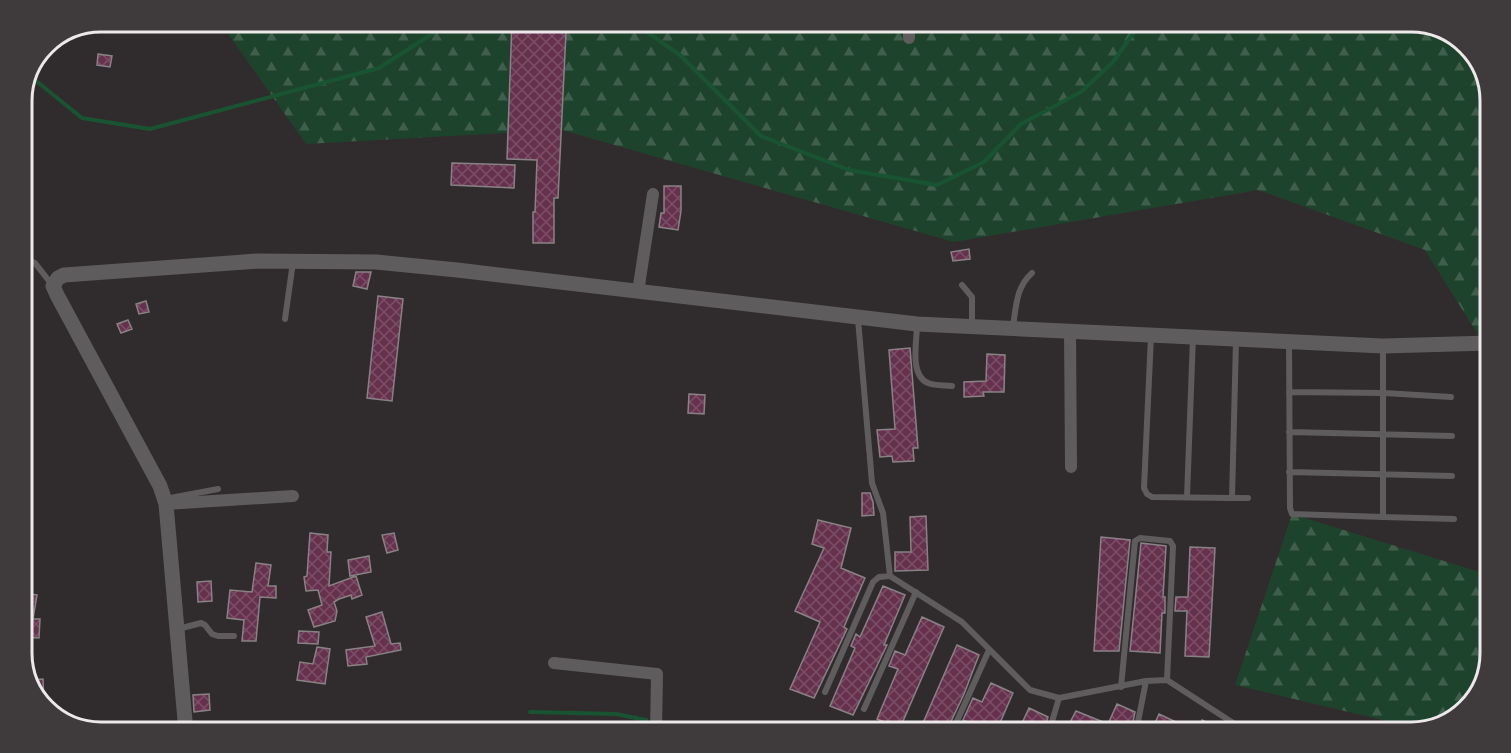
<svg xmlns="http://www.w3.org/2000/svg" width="1511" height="753" font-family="'Fira Sans Condensed',sans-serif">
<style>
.forest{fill:url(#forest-firs)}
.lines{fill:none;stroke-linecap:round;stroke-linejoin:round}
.stream{stroke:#195432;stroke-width:4}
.building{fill:url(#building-cross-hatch);stroke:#898285;stroke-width:1.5}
.service{stroke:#5f5c5d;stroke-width:6}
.minor{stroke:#5f5c5d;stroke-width:12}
.tertiary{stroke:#5f5c5d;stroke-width:15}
.rim{fill:none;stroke:#ede9eb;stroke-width:3}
</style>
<defs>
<pattern id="forest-firs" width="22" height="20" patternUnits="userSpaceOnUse" patternTransform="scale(1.5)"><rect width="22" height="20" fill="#1e432c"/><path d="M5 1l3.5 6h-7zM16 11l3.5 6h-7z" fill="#3f5e4b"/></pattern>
<pattern id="building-cross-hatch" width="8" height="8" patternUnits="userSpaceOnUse" patternTransform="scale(1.5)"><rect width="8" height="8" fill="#66314d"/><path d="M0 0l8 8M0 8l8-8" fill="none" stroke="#7c4f67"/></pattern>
</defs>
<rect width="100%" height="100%" fill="#302b2d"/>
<!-- forest -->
<path class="forest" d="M219,21H1410L1445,29L1476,56L1490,96V354L1425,250L1258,190L954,242L562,130L306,144Z
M1490,488V652L1482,687L1454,719L1420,729L1235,685L1292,514L1483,573Z"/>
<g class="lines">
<!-- stream -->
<path class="stream" d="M631,21L680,55L761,136L849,170L937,185L984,162L1021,124L1081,92L1113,62L1142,21
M30,76L82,118L150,129L379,68L452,21
M530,712L616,714L646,720
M667,724L687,728L765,732"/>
</g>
<!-- building -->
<path class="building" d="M512,21H531L530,31L566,32L558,198H554V243H533V212H535L537,160L507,159Z
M98,54L112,56L110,67L97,65Z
M452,163L515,165L514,188L451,185Z
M664,186H681V211L678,230L659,227L661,213H664Z
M969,249L970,259L953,261L951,252Z
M356,272H371L367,289L353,286Z
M378,296L403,299L392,401L367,398Z
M146,301L149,312L139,314L136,304Z
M128,320L132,329L121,333L117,324Z
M910,348L918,448H913L914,461L893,462L892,456L880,457L877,430L895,429L889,350Z
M987,354L1005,355L1004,392H983L984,396L964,397V382L986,381Z
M689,394L705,395L704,414L688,413Z
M862,493H870L873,502L874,515L862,516Z
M926,516L928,570L895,571V552H911L910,517Z
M818,520L851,528L841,568L865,578L844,627L847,629L814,698L790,689L820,622L795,611L824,548L812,544Z
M310,533L328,535L327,552H331L329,586L356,576L362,595L352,599L351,595L339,599L334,602L337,611L335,621L314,627L308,610L322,605L318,590L306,591L304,577L307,576Z
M394,533L398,550L387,553L382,535Z
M1101,537L1130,540L1119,651H1094Z
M1141,543L1166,546L1163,597H1165V613H1162L1160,653L1130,651Z
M1190,547L1215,548L1209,657L1185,656L1187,611H1175L1176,597H1188Z
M369,556L371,572L350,576L348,560Z
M256,563L271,565L268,586H276V598L260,597L256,641H242L244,620L227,618L230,590L252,592Z
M211,581L212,601L198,602L197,582Z
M883,586L905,595L884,645H887L853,715L830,706L855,648L851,646L856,634L860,637Z
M21,593L37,595L33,619H40L39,638L21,637Z
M382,612L391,644L400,643L401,650L366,657L367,664L348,666L346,650L375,646L366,617Z
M922,617L944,627L900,728L877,719L898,669L889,666L895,651L905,655Z
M299,631L319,632L318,644L298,643Z
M957,645L979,655L964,694L946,732H919Z
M317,647L330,649L325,684L297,680L300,662L313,664Z
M43,679L44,705L35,697L29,680Z
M991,683L1013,693L996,732H969L972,724L963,720L973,698L982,702Z
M209,694L210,710L194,712L193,695Z
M1117,704L1135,712L1131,732H1065L1076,711L1108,724Z
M1029,708L1048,717L1044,732H1018Z
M1159,714L1180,724L1177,732H1151Z
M1202,720L1225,732H1196Z"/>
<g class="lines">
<!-- service -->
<path class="service" d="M21,257L35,263L53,286
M962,285L972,297V326
M285,319L293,262
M858,319L872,483L883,513L890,576L962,622L1030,690L1059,698L1146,681L1167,680L1247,732
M917,325C917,341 909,375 928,383C935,386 945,385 952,386
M1013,327C1016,307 1016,287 1032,273
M1151,336L1144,488L1147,494L1152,497L1232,498
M1236,341L1232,498H1248
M1289,342L1290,508L1292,514L1383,517
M1383,346V517L1454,519
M1289,392L1384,393L1451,397
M1289,432L1452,436
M1289,472L1452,476
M1187,497L1193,337
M165,499L218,489
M178,629L201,623L205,625L212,634L218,636H234
M1121,687L1135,541L1140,538L1170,541L1173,546L1167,680
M825,692L873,582L879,577L890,576
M864,709L916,592
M957,721L989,650
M127,732V725
M1049,732L1059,698
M1136,732L1146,681"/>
<!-- minor -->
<path class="minor" d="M909,38V21
M638,292L653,194
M1070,330L1071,467
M166,504L293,496
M554,663L657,674L656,732"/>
<!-- tertiary -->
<path class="tertiary" d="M186,732L166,504L160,486L57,295L53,286L58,278L64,275L258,261L376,262L457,270L917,324L1383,346L1490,343"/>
</g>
<!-- crop -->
<path d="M0 0H1511V753H0ZM101 32H1411A69 69 0 0 1 1480 101V653A69 69 0 0 1 1411 722H101A69 69 0 0 1 32 653V101A69 69 0 0 1 101 32Z" fill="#3f3a3c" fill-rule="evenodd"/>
<path class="rim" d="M101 32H1411A69 69 0 0 1 1480 101V653A69 69 0 0 1 1411 722H101A69 69 0 0 1 32 653V101A69 69 0 0 1 101 32Z"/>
</svg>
